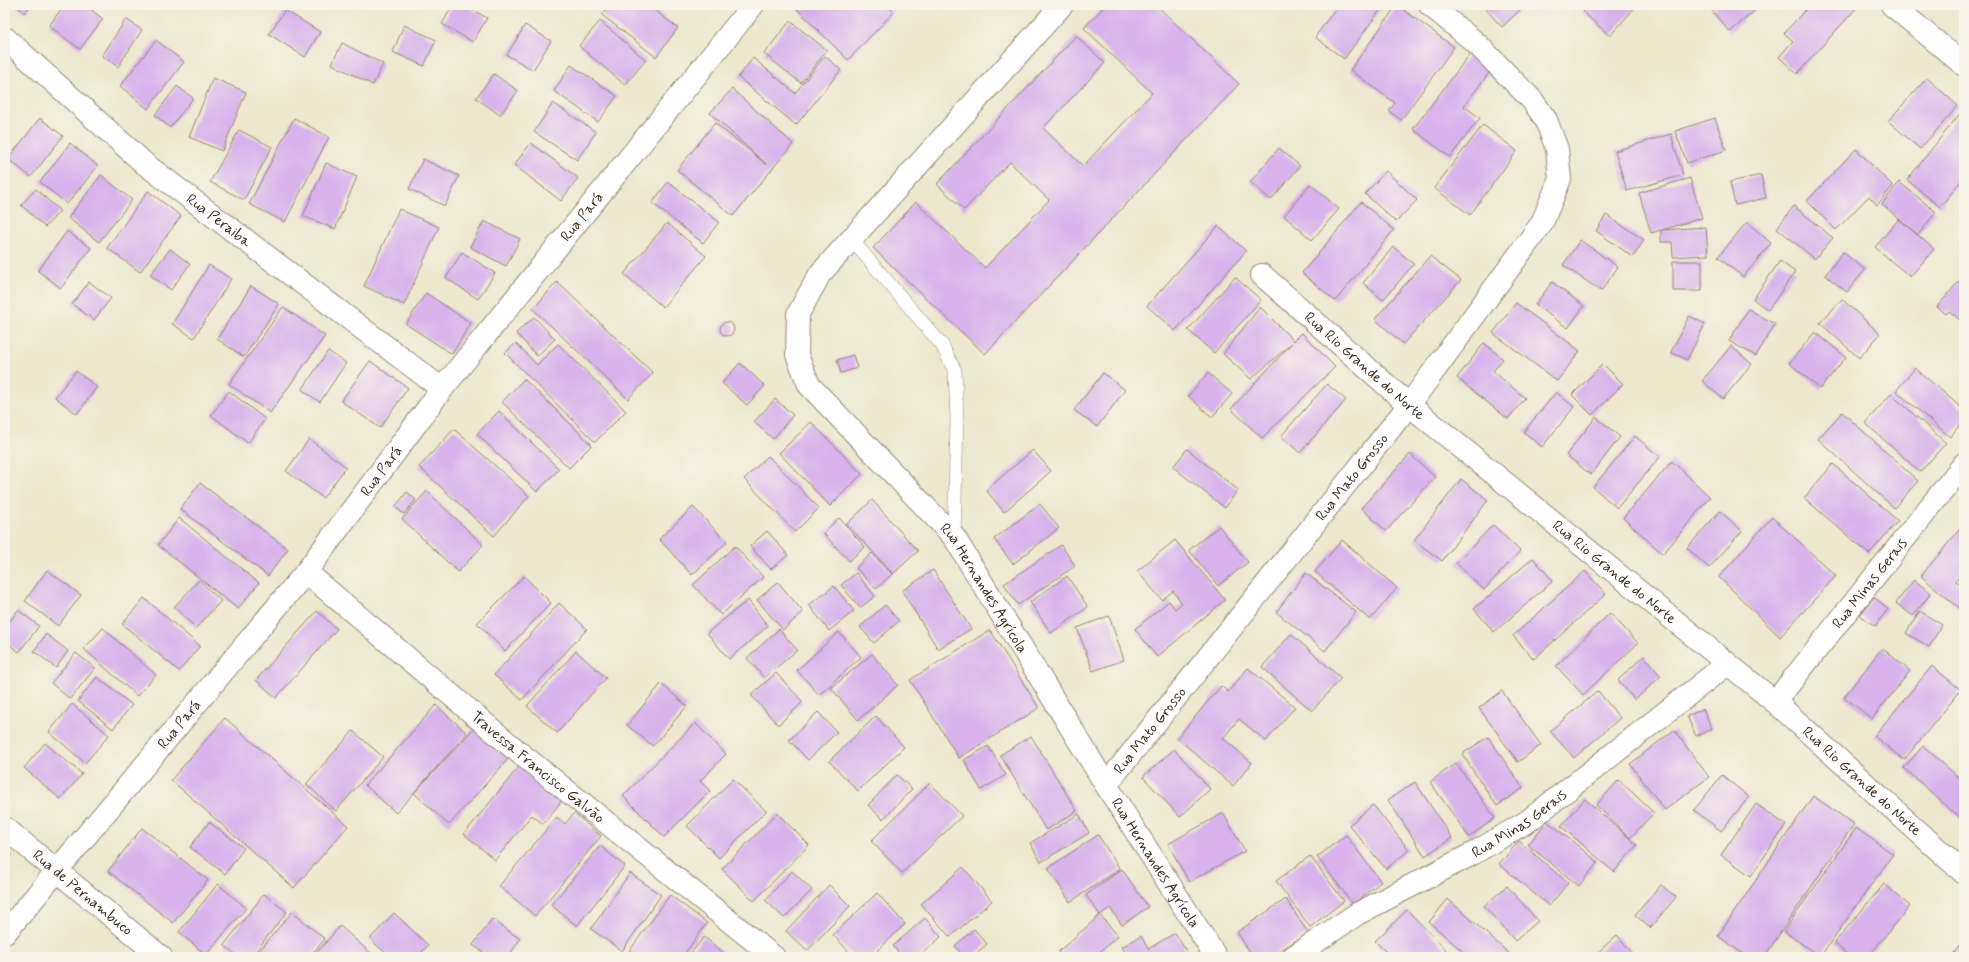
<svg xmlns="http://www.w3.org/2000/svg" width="1969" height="962" font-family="Mynerve,sans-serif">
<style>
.building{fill:#d7b2ec}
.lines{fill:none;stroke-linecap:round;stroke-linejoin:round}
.service-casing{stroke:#948876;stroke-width:14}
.minor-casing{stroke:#948876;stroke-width:24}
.service{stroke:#fff;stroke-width:13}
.minor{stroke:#fff;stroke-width:22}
.labels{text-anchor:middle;stroke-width:4;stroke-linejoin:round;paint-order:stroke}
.street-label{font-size:15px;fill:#3b2a1e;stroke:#f7f3e8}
</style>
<rect width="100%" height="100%" fill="#f7f3e8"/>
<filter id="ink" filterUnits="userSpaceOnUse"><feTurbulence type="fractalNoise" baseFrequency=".025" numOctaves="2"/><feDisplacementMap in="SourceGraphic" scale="8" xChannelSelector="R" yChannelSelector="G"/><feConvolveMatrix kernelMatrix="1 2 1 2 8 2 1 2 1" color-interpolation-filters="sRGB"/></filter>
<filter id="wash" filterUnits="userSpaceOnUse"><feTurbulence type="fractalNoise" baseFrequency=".012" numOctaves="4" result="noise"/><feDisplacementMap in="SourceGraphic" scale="16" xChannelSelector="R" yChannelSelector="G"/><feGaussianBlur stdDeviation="0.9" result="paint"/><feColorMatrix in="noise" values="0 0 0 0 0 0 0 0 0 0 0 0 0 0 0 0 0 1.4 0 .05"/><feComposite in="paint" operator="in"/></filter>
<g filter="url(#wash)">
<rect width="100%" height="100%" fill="#ece7cd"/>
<g id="blocks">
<!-- building -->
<path class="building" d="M15,5H31L25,13Z
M64,5H85L103,19L80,49L49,26Z
M453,5H464L487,18L473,42L442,24Z
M610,5H648L678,28L656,57L602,15Z
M793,5H887L894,12L848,60Z
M1105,5H1156L1239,84L985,354L873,248L916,202L985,268L1049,200L1010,162L964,210L937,184L1076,36L1105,63L1043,128L1083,166L1152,93L1084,28Z
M1338,5H1384L1344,59L1315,37Z
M1397,5L1454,47L1401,120L1389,111L1395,103L1350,70Z
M1482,5H1525L1502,27Z
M1589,5H1637L1610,36L1583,12Z
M1719,5H1761L1730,32L1712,11Z
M1810,5H1859L1797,74L1779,57L1793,41L1784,33Z
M285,10L320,32L305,57L269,34Z
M126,19L142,30L118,67L102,56Z
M600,21L646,60L625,85L579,46Z
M790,21L827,50L801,83L764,54Z
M404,25L436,40L424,66L393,52Z
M525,25L551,41L533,70L507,55Z
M156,40L184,62L148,109L120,86Z
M342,43L383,64L373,85L332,64Z
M1470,54L1491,70L1464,106L1480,118L1450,157L1413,129Z
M825,56L841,70L796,125L738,77L753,58L795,93Z
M571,65L617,96L598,122L554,91Z
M494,74L518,91L500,115L476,98Z
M213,78L246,92L222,151L189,137Z
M1927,78L1958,106L1920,149L1888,121Z
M177,86L193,98L170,128L155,115Z
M732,89L793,144L733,216L677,170L715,123L767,165L710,113Z
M553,103L596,132L577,160L534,132Z
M1962,111L1964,113V177L1940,207L1907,180Z
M40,118L63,136L31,177L8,159Z
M294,118L329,137L285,222L249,204Z
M1715,118L1726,150L1687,163L1675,131Z
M1483,125L1517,151L1470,215L1434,188Z
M239,130L272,147L244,200L210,182Z
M1671,134L1683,175L1627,191L1615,151Z
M70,143L98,166L67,204L40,182Z
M531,143L578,178L561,201L514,165Z
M1279,148L1300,166L1271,200L1250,182Z
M1856,149L1893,186L1877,205L1869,196L1836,230L1807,201Z
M423,159L459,176L445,206L409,189Z
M326,163L357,177L335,229L303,216Z
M1386,171L1417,200L1396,222L1365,194Z
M101,175L132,200L99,242L68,218Z
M1761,175L1766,198L1735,205L1730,182Z
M1690,178L1702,218L1662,230L1706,227L1708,255L1673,257L1672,242H1661V230L1651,233L1639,193Z
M668,182L719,222L703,243L652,203Z
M1899,182L1936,212L1918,235L1882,204Z
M1310,184L1339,209L1312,240L1284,216Z
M36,189L60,211L45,227L21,205Z
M148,191L181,216L140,272L107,248Z
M1361,202L1394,230L1335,301L1302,273Z
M1794,206L1833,238L1815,259L1777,228Z
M399,209L439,227L404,305L364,286Z
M1606,215L1644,240L1633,257L1596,231Z
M1899,219L1934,249L1910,277L1875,247Z
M484,221L520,239L506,266L470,247Z
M1747,222L1771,243L1743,277L1718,257Z
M667,223L706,256L663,307L624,274Z
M1218,226L1246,251L1175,331L1147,306Z
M67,231L91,248L61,288L38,271Z
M1580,240L1618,267L1601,291L1563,265Z
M1393,247L1414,264L1383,300L1363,283Z
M170,249L190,264L171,290L150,275Z
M462,252L495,273L478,299L446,278Z
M1843,252L1865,270L1847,292L1825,275Z
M1430,256L1461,280L1403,344L1375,319Z
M1673,261H1702V291H1673Z
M1780,261L1795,272L1768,310L1753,299Z
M209,265L231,279L194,338L172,324Z
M1235,277L1261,300L1214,353L1188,330Z
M1960,280L1964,283V323L1949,311L1946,314L1937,307Z
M89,282L111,298L94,320L72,304Z
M557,282L653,373L628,399L533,309Z
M1552,282L1584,306L1568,328L1535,305Z
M251,286L279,304L244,357L217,339Z
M426,293L471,323L452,354L406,324Z
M1842,299L1880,334L1859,358L1820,323Z
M1516,303L1580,351L1557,381L1493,333Z
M283,307L325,336L270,413L229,384Z
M1260,307L1294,341L1302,333L1335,367L1262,438L1231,409L1292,343L1251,379L1223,354Z
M1748,309L1775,324L1756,356L1729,341Z
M1689,316L1705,324L1687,360L1671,352Z
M534,317L555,339L537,356L516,333Z
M720 329a7 7 0 1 1 14 0a7 7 0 1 1-14 0Z
M1815,332L1846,357L1820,389L1789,363Z
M516,343L537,365L558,344L626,411L595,442L505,353Z
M1484,343L1503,359L1493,371L1525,398L1508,419L1457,378Z
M1731,346L1752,364L1723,399L1702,381Z
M328,351L346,363L320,402L302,390Z
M853,355L857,368L841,373L837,360Z
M370,361L408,388L380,428L341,401Z
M740,363L765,386L747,405L722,383Z
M1603,364L1623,384L1592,415L1572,395Z
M1915,368L1964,410V420L1950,437L1896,391Z
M76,371L97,387L77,414L55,397Z
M1103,373L1125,390L1097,427L1074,410Z
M1208,373L1232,394L1212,417L1188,396Z
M524,379L592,445L569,468L502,402Z
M1327,384L1346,400L1300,453L1281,436Z
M229,391L265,419L248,443L211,415Z
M1556,392L1574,407L1542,447L1524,432Z
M1891,394L1946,443L1920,472L1865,423Z
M775,399L793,415L773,439L754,422Z
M499,411L559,469L537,492L477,434Z
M1842,412L1918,481L1894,508L1818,439Z
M1596,417L1620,437L1591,475L1566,455Z
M811,422L862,474L830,506L779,453Z
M454,429L529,496L494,536L419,467Z
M1635,436L1660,457L1617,508L1593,487Z
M309,439L346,467L323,498L286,471Z
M1187,449L1238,490L1225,508L1173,467Z
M1033,450L1051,471L1004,512L986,490Z
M1410,454L1435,477L1386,531L1361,508Z
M768,456L819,508L795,532L744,479Z
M1672,461L1710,497L1663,554L1623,518Z
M1833,464L1898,521L1869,554L1804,498Z
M1461,479L1488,500L1442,561L1414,540Z
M200,483L288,549L268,576L180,509Z
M427,491L483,545L458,572L402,519Z
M407,492L416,500L404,514L395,507Z
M872,500L918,551L893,574L847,524Z
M1040,504L1059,528L1013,564L994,539Z
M693,507L727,542L692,575L659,539Z
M1720,511L1742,531L1709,568L1687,548Z
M1772,517L1836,576L1780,637L1719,577Z
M179,518L259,583L238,609L158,545Z
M839,518L865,547L849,561L823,533Z
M1964,524V571L1956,581L1964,588V612L1921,576Z
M1493,525L1520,551L1484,590L1456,563Z
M1219,526L1248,562L1218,586L1189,550Z
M767,531L788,555L771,569L750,546Z
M1175,540L1225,600L1157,657L1135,629L1169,601L1175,609L1182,603L1173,591L1162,600L1137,571Z
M1342,540L1397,588L1370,620L1315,572Z
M1061,545L1075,566L1018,605L1004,584Z
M735,546L763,577L721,615L693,585Z
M872,553L892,574L876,589L856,568Z
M1533,558L1553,581L1494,632L1474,609Z
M47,570L81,595L58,626L25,601Z
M933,570L971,629L938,649L902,591Z
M1585,571L1606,594L1534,659L1513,636Z
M856,573L875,596L860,608L841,585Z
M1306,573L1356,612L1325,651L1276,612Z
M524,576L551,603L505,651L477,623Z
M1067,576L1088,607L1051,633L1030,602Z
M199,580L221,601L196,628L174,607Z
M1914,580L1931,593L1913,616L1896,603Z
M778,582L803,612L783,630L757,600Z
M834,586L854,611L829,631L809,605Z
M1874,597L1888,609L1875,626L1860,615Z
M144,598L200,646L179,671L122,624Z
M748,600L768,626L729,659L707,633Z
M559,603L587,629L522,700L494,675Z
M885,605L899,621L874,643L860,627Z
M18,610L39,626L19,652L5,641V628Z
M317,611L337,629L276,698L256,680Z
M1920,611L1942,625L1929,647L1906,633Z
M1610,613L1638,643L1583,695L1556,666Z
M1109,616L1124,660L1093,671L1077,628Z
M103,628L156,675L137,696L84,649Z
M779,629L797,650L764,678L747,658Z
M990,630L1039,708L959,758L910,680Z
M839,632L861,657L819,695L797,670Z
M46,634L68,651L56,668L34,651Z
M1291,634L1341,678L1312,711L1262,667Z
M1882,648L1910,671L1872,719L1844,697Z
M576,651L606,678L557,733L527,706Z
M76,653L95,668L70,699L51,683Z
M872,654L898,685L858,720L831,688Z
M1644,656L1661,676L1635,700L1618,680Z
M1932,666L1961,690L1904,760L1874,736Z
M1248,668L1295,707L1266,741L1239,719L1223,738L1252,763L1233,786L1177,738L1221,686L1228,692Z
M776,673L803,702L778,725L751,695Z
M97,677L132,705L113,729L78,701Z
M661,684L687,706L653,746L627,725Z
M1502,691L1541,745L1518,762L1479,708Z
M1598,691L1620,718L1574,758L1550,731Z
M72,704L109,735L85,763L49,732Z
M436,705L467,733L396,813L365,785Z
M1703,709L1712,729L1696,736L1687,716Z
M818,712L837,732L808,760L789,740Z
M876,716L904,747L858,791L829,761Z
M225,718L348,826L294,888L171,780Z
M695,723L726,754L700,781L710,791L664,837L623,796Z
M476,726L510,757L449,825L414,793Z
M1674,730L1709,777L1665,810L1630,764Z
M353,731L383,757L336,811L306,784Z
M1031,736L1077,811L1046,830L1000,755Z
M1488,737L1523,788L1497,806L1462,754Z
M45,743L82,774L60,799L24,768Z
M988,746L1006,775L981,790L964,760Z
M1923,746L1964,782V822L1904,768Z
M1174,749L1210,789L1180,817L1143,777Z
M522,763L564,798L543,824L532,815L495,860L464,834Z
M1456,763L1495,818L1469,837L1430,782Z
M897,775L912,789L883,819L868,805Z
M1722,775L1749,797L1721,831L1694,810Z
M733,779L766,811L719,858L687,826Z
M1619,780L1654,813L1630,838L1596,805Z
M1415,782L1452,838L1425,856L1388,800Z
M930,783L962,816L902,873L871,841Z
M1813,796L1854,824L1764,957H1748L1718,936Z
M1585,799L1637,845L1614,872L1561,826Z
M1756,804L1786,825L1751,876L1721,855Z
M1373,805L1409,850L1386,869L1349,825Z
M574,813L601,836L535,916L499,886L557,817L565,824Z
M777,813L809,845L754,901L722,869Z
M1223,813L1245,851L1189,882L1168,844Z
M1079,814L1089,833L1041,862L1030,843Z
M1547,821L1598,862L1579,886L1528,845Z
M209,822L244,848L225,874L190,847Z
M142,828L208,880L173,923L108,871Z
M1856,828L1893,854L1820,957L1784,931Z
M1098,835L1120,869L1070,902L1048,868Z
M1346,835L1381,882L1353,904L1317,857Z
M1519,841L1568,883L1549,906L1499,864Z
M600,846L625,866L577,926L551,905Z
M5,849L12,855L5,864Z
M1310,856L1344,901L1310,927L1276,881Z
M963,867L992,901L950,937L921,904Z
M1122,869L1148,907L1122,925L1110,908L1100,915L1086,895Z
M792,871L812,890L784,918L765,900Z
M630,873L661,895L622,951L591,929Z
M218,884L246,908L206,955L179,932Z
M1884,884L1910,906L1868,957H1850L1834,943Z
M829,885L850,906L807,951L786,931Z
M1661,885L1676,897L1650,928L1635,915Z
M1507,886L1538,921L1515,941L1484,906Z
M877,893L905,924L871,957H854L833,935Z
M264,894L287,912L251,957H239L224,945Z
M670,895L707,923L682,957H625Z
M1286,899L1308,933L1270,957H1253L1237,932Z
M1448,899L1513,957H1469L1429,922Z
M1407,910L1453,957H1391L1375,941Z
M292,912L325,939L309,957H254Z
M394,913L428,945L418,957H390L370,939Z
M1100,915L1118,936L1094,957H1063L1058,952Z
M925,918L941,937L918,957H902L893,946Z
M492,919L520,939L508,957H490L473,945Z
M340,926L375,957H313Z
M974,929L987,944L972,957H964L955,946Z
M1175,933L1190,957H1128L1122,947L1141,936L1148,949Z
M1617,935L1636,957H1593Z
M704,937L729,957H688Z
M1964,940V957H1951Z"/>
</g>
</g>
<g filter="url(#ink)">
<use href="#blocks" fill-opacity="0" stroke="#948876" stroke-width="1"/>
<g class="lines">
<defs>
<path id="service" d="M851,239L942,345L955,371L957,421L954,537"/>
<g id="minor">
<path id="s1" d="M1062,5L820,274L798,314L797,355L809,385L954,537L1106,785L1216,957"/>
<path d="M1892,5L1964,65"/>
<path id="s2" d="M5,38L145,164L442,389"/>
<path id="s3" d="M1262,275L1409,405L1775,702L1964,873"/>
<path id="s4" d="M306,572L516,750L774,957"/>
<path id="s5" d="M1775,702L1964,464"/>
<path id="s6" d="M1106,785L1409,405L1542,223L1560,179L1557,149L1546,120L1532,100L1476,43L1430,5"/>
<path id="s7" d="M5,828L161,957"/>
<path id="s8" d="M5,933L306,572L442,389L753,5"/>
<path id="s9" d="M1293,957L1357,914L1474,853L1528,821L1727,664"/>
</g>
</defs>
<!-- service casing -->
<use href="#service" class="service-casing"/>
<!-- minor casing -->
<use href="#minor" class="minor-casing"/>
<!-- service -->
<use href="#service" class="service"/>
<!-- minor -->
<use href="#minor" class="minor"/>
</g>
</g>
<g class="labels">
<!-- street labels -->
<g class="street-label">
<text dy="5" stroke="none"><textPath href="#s8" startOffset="920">Rua Pará</textPath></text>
<text dy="5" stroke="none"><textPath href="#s2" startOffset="281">Rua Peraiba</textPath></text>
<text dy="5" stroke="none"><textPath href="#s3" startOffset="137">Rua Rio Grande do Norte</textPath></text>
<text dy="5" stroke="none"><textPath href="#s8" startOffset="596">Rua Pará</textPath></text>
<text dy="5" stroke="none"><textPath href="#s6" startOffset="394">Rua Mato Grosso</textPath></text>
<text dy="5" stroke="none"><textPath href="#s3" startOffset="461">Rua Rio Grande do Norte</textPath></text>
<text dy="5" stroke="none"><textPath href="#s5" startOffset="152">Rua Minas Gerais</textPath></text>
<text dy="5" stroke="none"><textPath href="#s1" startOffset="750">Rua Hernandes Agrícola</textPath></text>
<text dy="5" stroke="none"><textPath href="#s8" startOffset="272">Rua Pará</textPath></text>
<text dy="5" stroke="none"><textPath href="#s6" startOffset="70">Rua Mato Grosso</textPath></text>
<text dy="5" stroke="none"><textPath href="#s4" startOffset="303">Travessa Francisco Galvão</textPath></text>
<text dy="5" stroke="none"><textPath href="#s3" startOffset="785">Rua Rio Grande do Norte</textPath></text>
<text dy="5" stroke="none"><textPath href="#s9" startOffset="263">Rua Minas Gerais</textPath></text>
<text dy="5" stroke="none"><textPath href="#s1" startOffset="1074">Rua Hernandes Agrícola</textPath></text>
<text dy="5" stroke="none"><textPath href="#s7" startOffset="101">Rua de Pernambuco</textPath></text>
</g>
</g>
<!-- margin -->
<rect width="1969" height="962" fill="none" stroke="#f7f3e8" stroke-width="20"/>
</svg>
